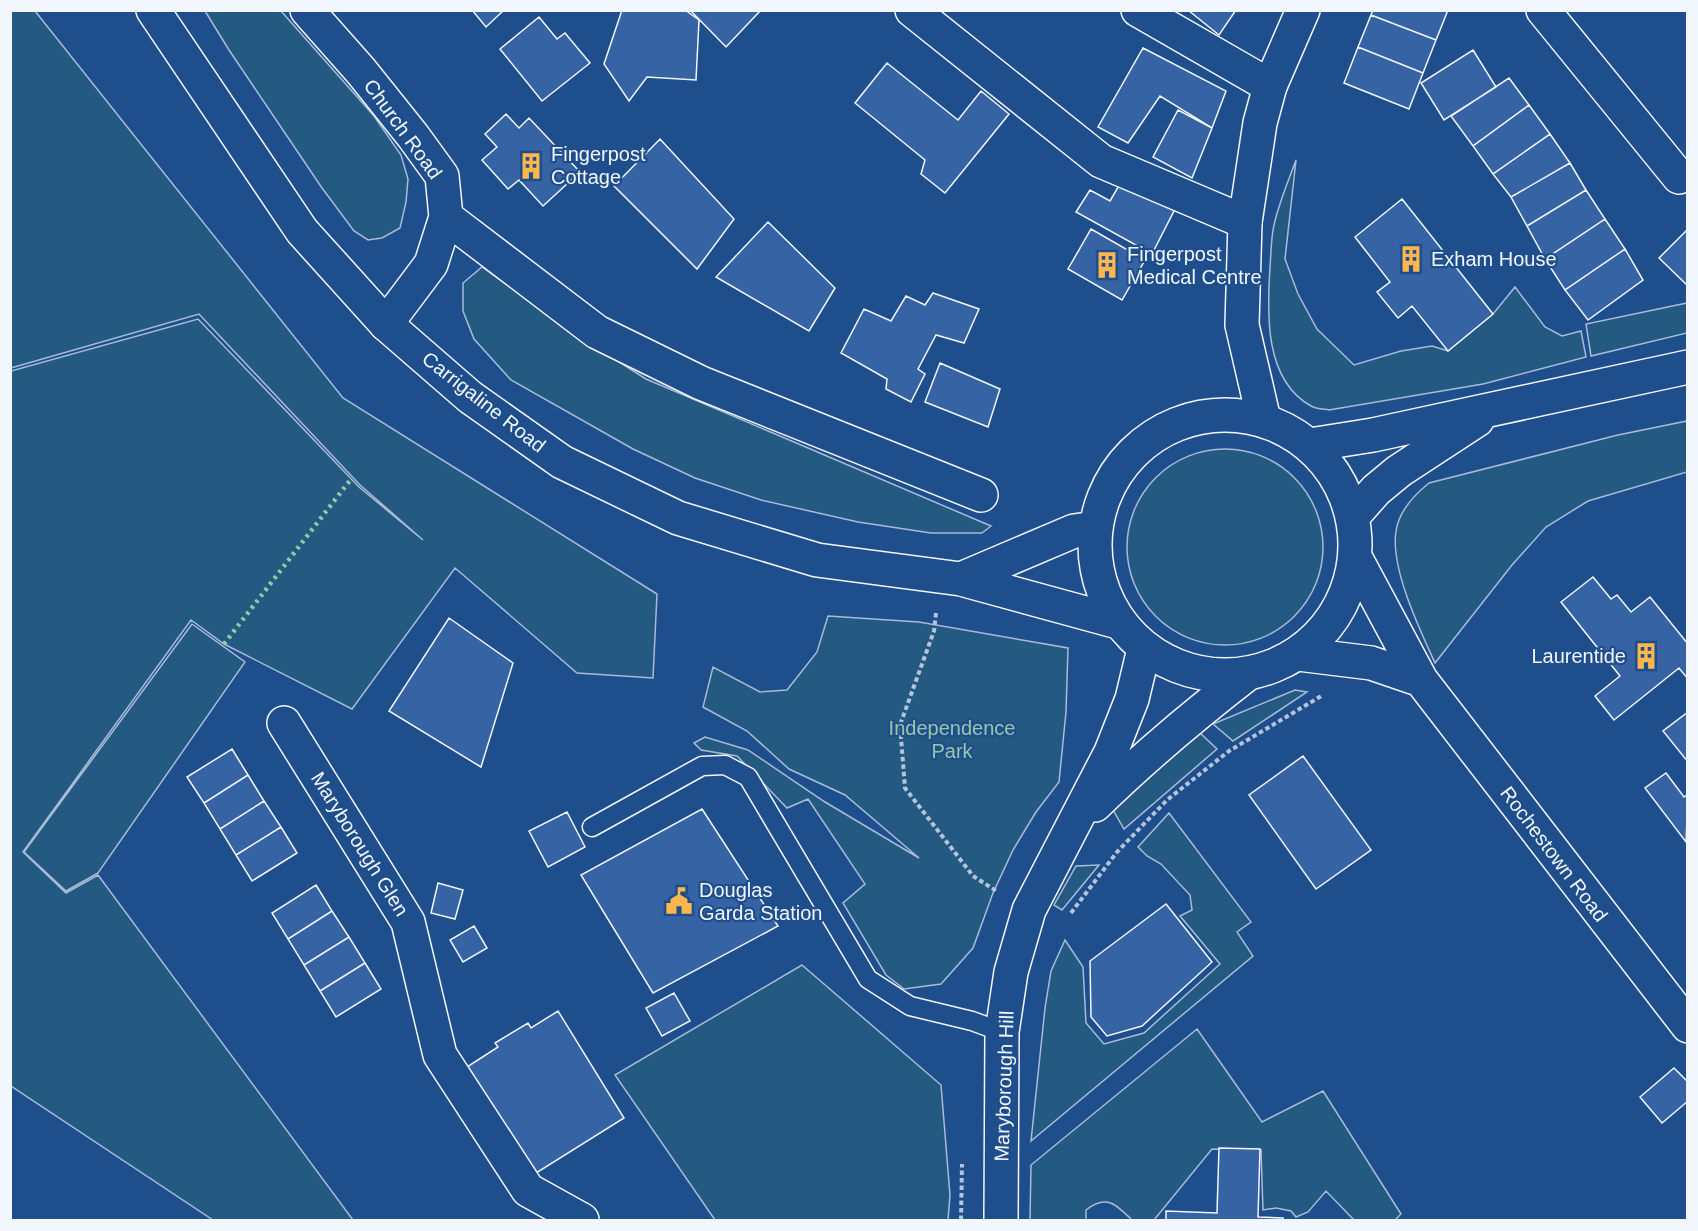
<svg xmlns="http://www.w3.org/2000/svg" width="1698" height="1231" font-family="Arial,sans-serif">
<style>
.green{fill:#245a82;stroke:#a8bbd7;stroke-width:1.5}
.building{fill:#3563a3;stroke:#f2f6ff;stroke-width:1.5}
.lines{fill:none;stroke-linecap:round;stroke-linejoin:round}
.service-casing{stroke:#f2f6ff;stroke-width:21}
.minor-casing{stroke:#f2f6ff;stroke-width:36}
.tertiary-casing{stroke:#f2f6ff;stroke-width:36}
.secondary-casing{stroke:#f2f6ff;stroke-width:36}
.path{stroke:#b3c4dc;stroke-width:4;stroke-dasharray:4.5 3;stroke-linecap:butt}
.service{stroke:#1f4e8c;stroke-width:18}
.minor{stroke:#1f4e8c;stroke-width:33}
.tertiary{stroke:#1f4e8c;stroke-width:33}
.secondary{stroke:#1f4e8c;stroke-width:33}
.hedge{stroke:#97c8a6;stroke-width:4.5;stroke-dasharray:3 4.5;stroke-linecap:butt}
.labels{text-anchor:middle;stroke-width:4.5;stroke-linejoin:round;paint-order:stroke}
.street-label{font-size:20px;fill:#f2f6ff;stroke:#1f4e8c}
.poi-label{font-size:20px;fill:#f2f6ff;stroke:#1f4e8c;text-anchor:start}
.park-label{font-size:20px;fill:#97c8a6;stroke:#1f4e8c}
</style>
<rect width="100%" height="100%" fill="#1f4e8c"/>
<!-- green -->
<path class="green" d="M11,10L35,11L343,398L657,594L653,678L577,673L455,568L352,709L224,644L191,620L23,852L66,893L98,875L353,1220H213L11,1086V371L198,319L359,487L423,540L360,485L199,314L11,368Z
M205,11H281L374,116L401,155L408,179L406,202L400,228L382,238L368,240L354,231L322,188L229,50Z
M1296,160L1285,259L1298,294L1317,329L1354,365L1401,351L1432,346L1448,351L1493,314L1515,287L1545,327L1562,336L1581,331L1586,357L1483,384L1329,410C1323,409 1316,409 1311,406C1264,380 1267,313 1270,267C1271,255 1271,242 1273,230C1277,207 1288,182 1296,160Z
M482,267L578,336L646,379L991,526L982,533H931L858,522L761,500L695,478L633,449L511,380L474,339L463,311V283Z
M1687,303V333L1591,356L1586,324Z
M1687,421V472L1588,501L1546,527L1512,565L1435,663C1420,630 1390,568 1396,531C1399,511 1414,495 1429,483L1618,435Z
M1127 547a98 98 0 1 1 196 0a98 98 0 1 1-196 0Z
M828,616L919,622L1068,648L1066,712L1059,782L1036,812L1013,850L993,893L973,948L941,984L904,989L886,975L843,903L865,884L808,799L787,808L737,756L701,750L694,743L705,737L748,750L825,802L919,858L845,795L789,769L747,731L703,707L713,667L760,692L787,690L817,652Z
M192,624L245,662L98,873L66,891L24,852Z
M1295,690L1307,692L1233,741L1213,724Z
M1200,733L1217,749L1124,829L1112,808L1135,784Z
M1169,813L1251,922L1237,932L1253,956L1031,1141L1045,1008L1051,971L1065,940L1083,967L1086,1023L1104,1044L1144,1033L1220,964L1180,916L1192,910L1190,895L1161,864L1147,856L1138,847Z
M1099,865L1062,910L1054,905L1076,866Z
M802,965L941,1085L950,1195L948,1220H715L615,1075Z
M1197,1029L1262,1122L1323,1091L1401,1214L1395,1220H1354L1326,1191L1308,1212L1296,1217L1291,1211L1276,1208L1263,1210L1261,1150L1212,1149L1154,1220H1132C1116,1204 1106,1194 1086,1210V1220H1030L1031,1165Z"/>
<!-- building -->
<path class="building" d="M472,10H504L486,27Z
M622,10H685L699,20L696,80L647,77L629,101L604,64Z
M690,10H761L726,47Z
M1188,10H1236L1219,35Z
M1373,10H1448L1436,40L1371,15Z
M1371,15L1436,40L1423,73L1358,47Z
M539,17L557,39L565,33L590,63L542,101L500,49Z
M1358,47L1423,73L1409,109L1344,83Z
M1143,48L1226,91L1212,128L1160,96L1128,143L1098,127Z
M1473,50L1496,87L1444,120L1421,83Z
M887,63L958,120L981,91L1009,114L945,193L921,174L925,160L855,103Z
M1509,78L1529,105L1473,146L1451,116Z
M1529,105L1550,134L1493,174L1473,146Z
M1178,110L1212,128L1192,178L1153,157Z
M506,114L519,128L529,118L580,172L543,206L519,180L508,189L482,160L497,147L485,134Z
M1550,134L1570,163L1511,197L1493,174Z
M660,139L734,219L697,269L614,186Z
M1570,163L1586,190L1527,226L1511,197Z
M1121,182L1175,209L1152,254L1076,212L1090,190L1110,201Z
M1586,190L1605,219L1545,259L1527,226Z
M1402,199L1493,314L1448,351L1412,306L1398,318L1377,292L1390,282L1355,237Z
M1605,219L1625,249L1565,290L1545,259Z
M768,222L835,288L809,331L716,277Z
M1091,229L1145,260L1122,300L1068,269Z
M1688,229V286L1659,258Z
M1625,249L1643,280L1588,320L1565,290Z
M933,293L979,309L964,343L936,335L918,369L925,374L911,402L886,389L887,379L841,353L864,309L891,321L906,296L925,305Z
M940,363L1000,389L988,427L925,402Z
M1593,577L1611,599L1617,595L1631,612L1650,597L1688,644V679L1679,668L1614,720L1595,696L1620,676L1561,602Z
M449,618L513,663L481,767L389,711Z
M1688,712V762L1663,731Z
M232,749L248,775L204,803L187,777Z
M1303,756L1371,850L1316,889L1249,795Z
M1666,773L1684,797L1688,794L1686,842L1645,788Z
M248,775L264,801L220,829L204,803Z
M264,801L281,827L236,855L220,829Z
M702,809L778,926L653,993L581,875Z
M567,812L585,847L548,867L529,831Z
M281,827L297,853L252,881L236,855Z
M438,883L463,890L455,919L431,913Z
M316,885L332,911L288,939L272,913Z
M1166,904L1212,962L1142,1026L1107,1036L1091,1017L1090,961Z
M332,911L349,937L304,965L288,939Z
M474,926L487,948L463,962L450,940Z
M349,937L365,963L320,991L304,965Z
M365,963L381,989L336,1017L320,991Z
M674,993L690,1021L662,1036L646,1008Z
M558,1011L624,1118L533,1175L467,1067L498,1047L495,1043L528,1023L531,1028Z
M1674,1068L1688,1082V1101L1662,1123L1640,1097Z
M1219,1148L1260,1149L1258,1217L1283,1218V1220H1166V1211L1217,1213Z"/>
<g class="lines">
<defs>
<path id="service" d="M592,827L702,766L725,765L748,777L868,979L910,1006L972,1021L1002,1032"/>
<path id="minor" d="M307,10L361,71L413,136L442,176L446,217L431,264L386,324
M912,10L1101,161L1245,222
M1138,10L1270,86
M1543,10L1679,177
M446,217L597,332L701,383L981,495
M284,723L408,922L440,1055L528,1190L582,1220"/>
<path id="tertiary" d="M1264,420L1242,325L1245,222L1260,123L1270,86L1303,10
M1095,805C1143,758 1193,716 1246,675
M1001,1220L1002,1032L1011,972L1029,910L1111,752L1132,699L1144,649"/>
<path id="secondary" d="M153,10L302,231L386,324L470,397L562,462L678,518L817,560L961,579L1118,622
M1095 545a130 130 0 1 1 260 0a130 130 0 1 1-260 0Z
M1310,445L1373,435L1688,367
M1353,516L1376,490L1399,471L1477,420
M1355,557L1421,680L1688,1026
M961,579L1074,531L1095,528
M1298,654L1371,663L1421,680"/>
</defs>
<!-- service casing -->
<use href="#service" class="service-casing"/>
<!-- minor casing -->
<use href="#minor" class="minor-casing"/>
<!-- tertiary casing -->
<use href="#tertiary" class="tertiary-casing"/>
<!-- secondary casing -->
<use href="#secondary" class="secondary-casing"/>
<!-- path -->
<path class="path" d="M936,613L934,631L900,725L905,788L973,876L998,892
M1071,913L1117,852L1167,800L1229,751L1323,695
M961,1220L962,1164"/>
<!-- service -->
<use href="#service" class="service"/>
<!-- minor -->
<use href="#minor" class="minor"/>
<!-- tertiary -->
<use href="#tertiary" class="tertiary"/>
<!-- secondary -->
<use href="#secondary" class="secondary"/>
<!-- hedge -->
<path class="hedge" d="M224,644L351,479"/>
</g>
<!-- icons -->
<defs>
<symbol id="building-bare" viewBox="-9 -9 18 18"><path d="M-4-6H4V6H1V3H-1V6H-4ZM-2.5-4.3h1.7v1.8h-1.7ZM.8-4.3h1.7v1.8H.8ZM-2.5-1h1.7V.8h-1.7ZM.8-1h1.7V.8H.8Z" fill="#ffb74d" stroke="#1f4e8c" stroke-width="2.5" paint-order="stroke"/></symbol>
<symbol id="civic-bare" viewBox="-9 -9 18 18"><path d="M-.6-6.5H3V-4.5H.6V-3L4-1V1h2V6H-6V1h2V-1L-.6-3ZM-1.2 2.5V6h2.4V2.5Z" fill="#ffb74d" stroke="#1f4e8c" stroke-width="2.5" paint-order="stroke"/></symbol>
</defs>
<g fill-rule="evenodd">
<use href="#building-bare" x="512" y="147" width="38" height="38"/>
<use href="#building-bare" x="1392" y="240" width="38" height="38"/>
<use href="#building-bare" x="1088" y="246" width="38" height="38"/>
<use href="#building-bare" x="1627" y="637" width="38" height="38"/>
<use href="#civic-bare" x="660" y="882" width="38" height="38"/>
</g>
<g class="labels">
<!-- street labels -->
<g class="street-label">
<text transform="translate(403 129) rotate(54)" y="7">Church Road</text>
<text transform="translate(484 402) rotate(38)" y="7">Carrigaline Road</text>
<text transform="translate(360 844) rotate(58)" y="7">Maryborough Glen</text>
<text transform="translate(1554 854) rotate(53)" y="7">Rochestown Road</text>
<text transform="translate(1004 1086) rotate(-88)" y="7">Maryborough Hill</text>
</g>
<!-- poi labels -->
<g class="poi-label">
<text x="551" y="161">Fingerpost<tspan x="551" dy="23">Cottage</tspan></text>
<text x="1127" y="261">Fingerpost<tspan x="1127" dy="23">Medical Centre</tspan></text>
<text x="1431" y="266">Exham House</text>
<text x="1626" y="663" text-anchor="end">Laurentide</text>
<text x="699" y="897">Douglas<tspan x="699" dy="23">Garda Station</tspan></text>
</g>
<!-- park labels -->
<g class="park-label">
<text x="952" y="735">Independence<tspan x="952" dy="23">Park</tspan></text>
</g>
</g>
<!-- border -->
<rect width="1698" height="1231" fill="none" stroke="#f2f6ff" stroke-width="24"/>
</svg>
